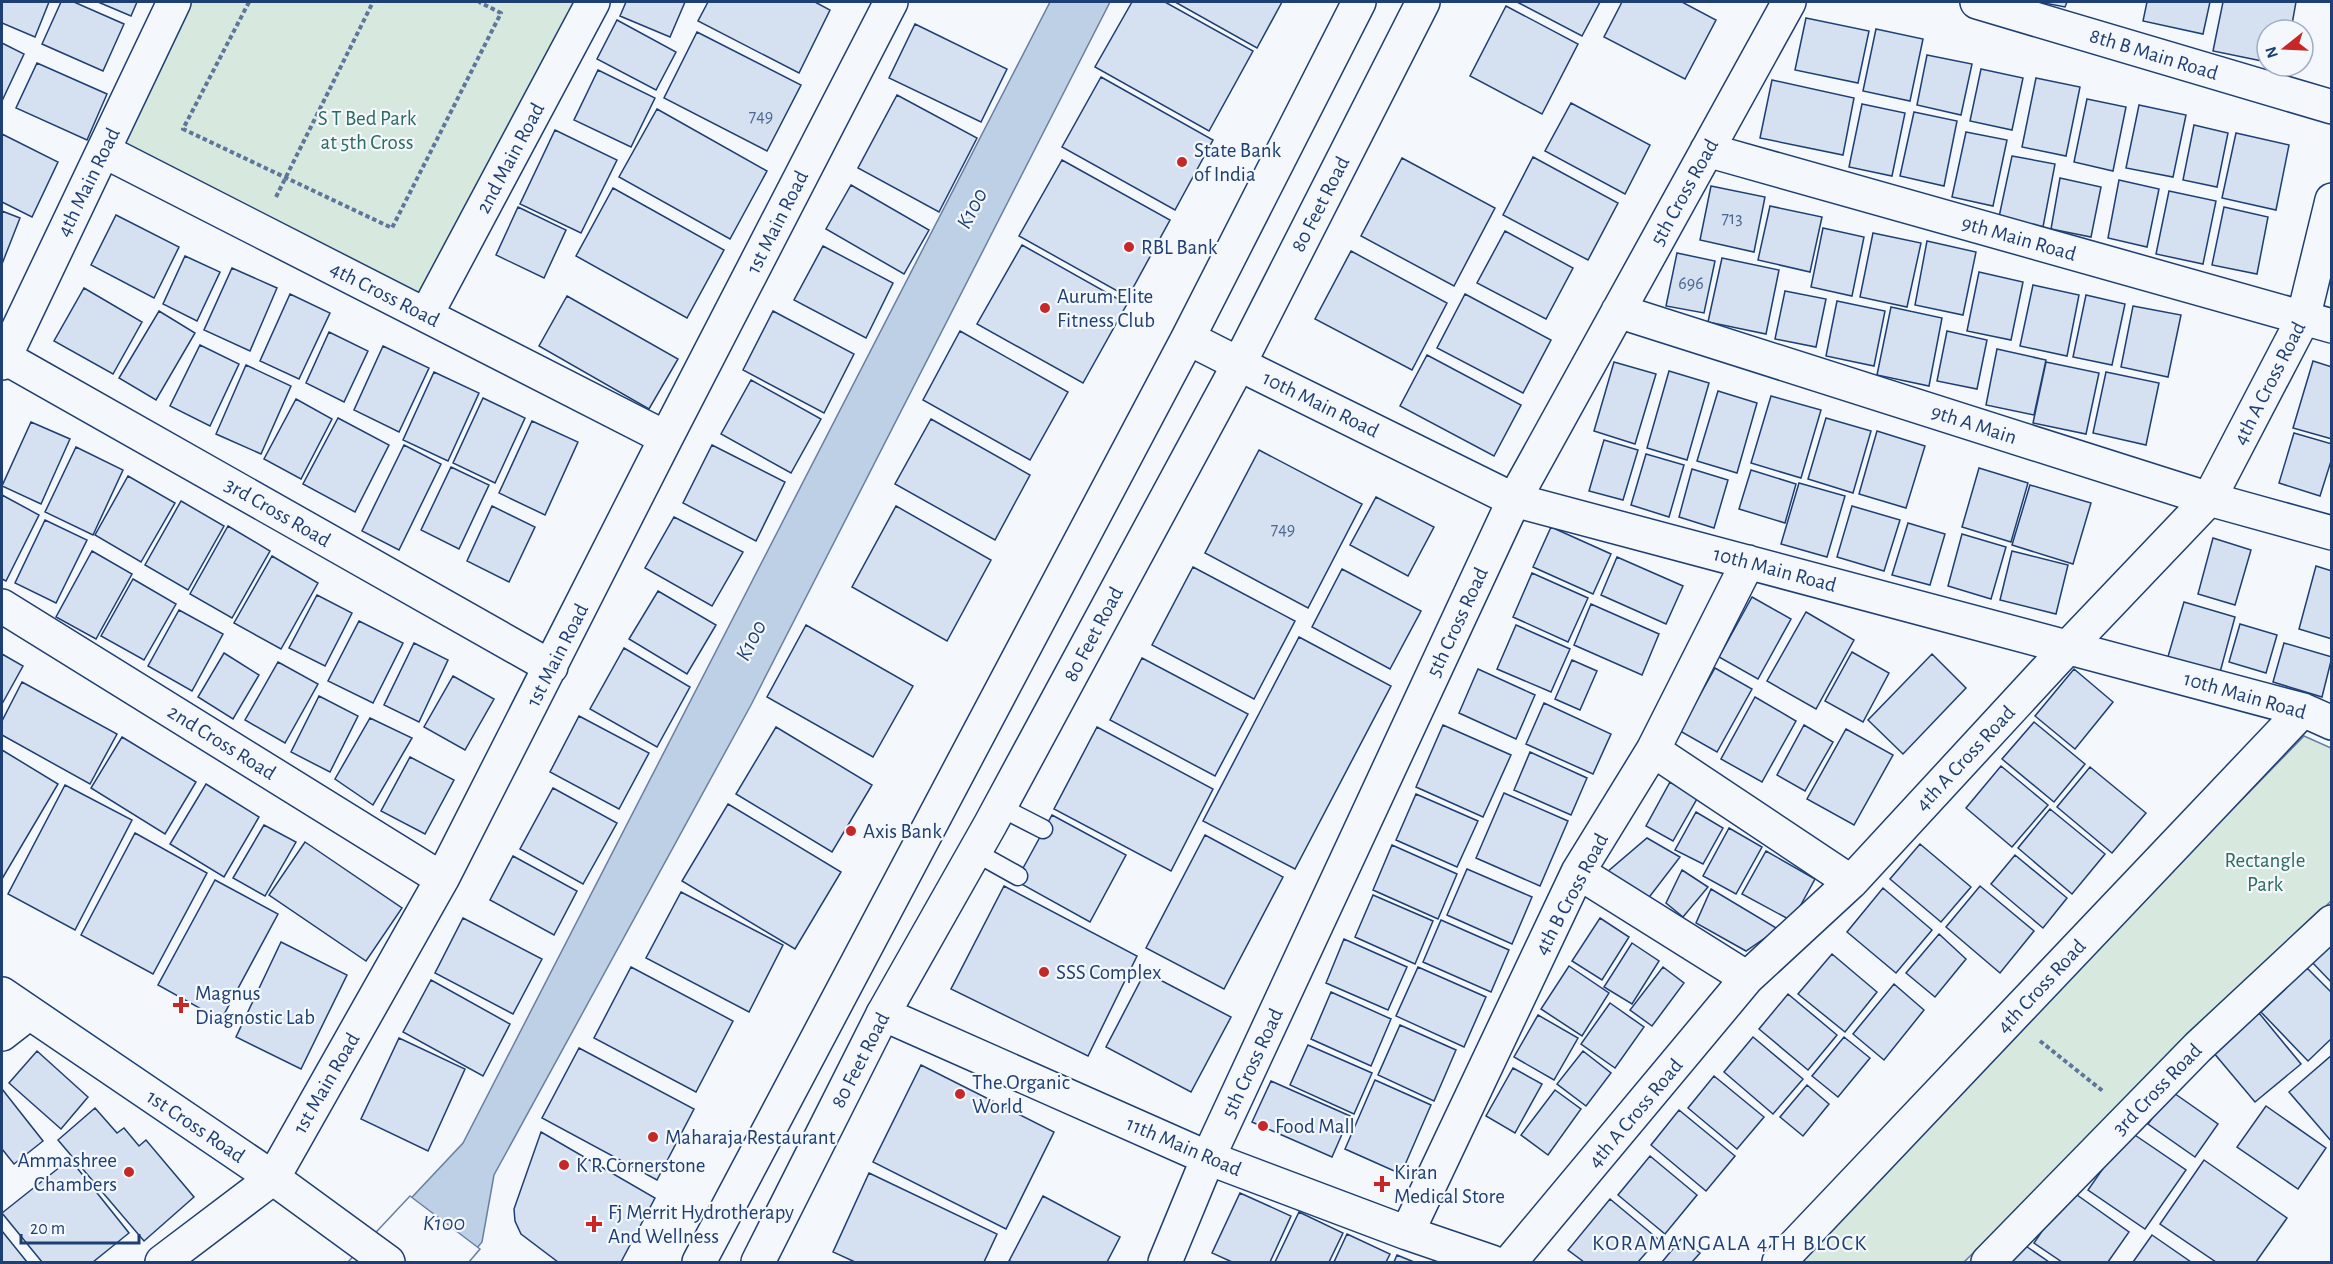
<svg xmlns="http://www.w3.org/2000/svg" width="2333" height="1264" font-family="'Alegreya Sans',sans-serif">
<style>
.green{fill:#d7e8df;stroke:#687fa3;stroke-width:1.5}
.water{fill:#bed0e5;stroke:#687fa3;stroke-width:1.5}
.pier{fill:#f4f7fb;stroke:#687fa3;stroke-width:1.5}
.building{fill:#d5e0f0;stroke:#1d3f73;stroke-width:1.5}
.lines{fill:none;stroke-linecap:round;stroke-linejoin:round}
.service-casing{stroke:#1d3f73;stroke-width:21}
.minor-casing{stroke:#1d3f73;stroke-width:36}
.secondary-casing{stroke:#1d3f73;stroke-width:36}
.path{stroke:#5e769c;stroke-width:4;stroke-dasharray:4.5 3;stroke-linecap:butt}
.service{stroke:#f4f7fb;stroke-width:18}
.minor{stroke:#f4f7fb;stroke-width:33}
.secondary{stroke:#f4f7fb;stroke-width:33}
.poi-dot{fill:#c62828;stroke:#f4f7fb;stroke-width:2}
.labels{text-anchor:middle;stroke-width:4.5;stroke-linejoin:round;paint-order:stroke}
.number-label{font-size:18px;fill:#4b6792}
.street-label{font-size:21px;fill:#1d3f73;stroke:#f4f7fb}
.park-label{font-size:21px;fill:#2c6c60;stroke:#f4f7fb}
.poi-label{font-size:21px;fill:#1d3f73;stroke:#f4f7fb;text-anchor:start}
.water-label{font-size:22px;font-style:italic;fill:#1d3f73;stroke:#f4f7fb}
.neighbourhood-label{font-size:22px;letter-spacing:1.5px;fill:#1d3f73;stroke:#f4f7fb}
</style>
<rect width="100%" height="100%" fill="#f4f7fb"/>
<!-- green -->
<path class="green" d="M190,2H579L421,303L117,141Z
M2304,736L2331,748V901L1964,1262H1783L2021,1026Z"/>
<!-- water -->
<path class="water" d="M1050,2H1110L751,705L494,1175L482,1242L465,1262H351L463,1143Z"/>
<!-- pier -->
<path class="pier" d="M410,1196L480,1249L469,1262H348Z"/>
<!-- building -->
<path class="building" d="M2,2H49L35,37L2,23Z
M61,2H74L124,24L103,71L42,44Z
M98,2H137L131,16Z
M626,2H685L670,37L620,16Z
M708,2H815L830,10L799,73L698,21Z
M1132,2H1165L1253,51L1209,131L1095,67Z
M1175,2H1282L1257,48Z
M1517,2H1600L1582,36Z
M1622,2H1682L1716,20L1685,79L1604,37Z
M2039,2H2067L2065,7Z
M2147,2H2210L2203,34L2143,21Z
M2223,2H2296L2291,30H2267V62L2213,51Z
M1506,6L1578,44L1542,114L1470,76Z
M1806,18L1869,31L1858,83L1795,70Z
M617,20L676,52L656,90L597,59Z
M915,24L1007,69L981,122L889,78Z
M1876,29L1923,39L1910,101L1863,91Z
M697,32L801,85L767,151L664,98Z
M2,43L24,54L2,101Z
M1927,55L1972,64L1961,115L1917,105Z
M37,63L107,94L87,140L16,108Z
M1981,69L2023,78L2012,130L1970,121Z
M598,70L655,98L631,147L574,120Z
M1101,77L1213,140L1175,210L1062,147Z
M2036,78L2080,87L2066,156L2022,147Z
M1772,80L1854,98L1843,155L1760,138Z
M897,95L977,138L939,212L858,168Z
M2087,99L2126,107L2113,171L2074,162Z
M1571,103L1650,145L1625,194L1545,151Z
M1862,104L1905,113L1892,176L1849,167Z
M2139,105L2186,115L2173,177L2126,168Z
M657,109L767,171L730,239L619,177Z
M1914,112L1957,121L1944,186L1900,176Z
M2194,125L2228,133L2217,187L2183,180Z
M555,130L617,160L581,233L520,204Z
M1966,132L2007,140L1993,206L1952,197Z
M2236,133L2289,145L2276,210L2222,198Z
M2,134L58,162L32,217L2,202Z
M2012,156L2055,164L2043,227L1999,217Z
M1533,157L1618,203L1588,260L1503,215Z
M1402,158L1495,208L1454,286L1361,236Z
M1062,160L1170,220L1128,297L1019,236Z
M2060,178L2101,187L2091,237L2051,229Z
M2119,180L2159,189L2147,247L2108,238Z
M851,185L929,230L904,274L826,229Z
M1711,186L1765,197L1754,252L1700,240Z
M613,188L724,250L687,318L576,256Z
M2169,191L2216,201L2203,264L2156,254Z
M1770,206L1822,217L1810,272L1758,260Z
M518,207L566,230L544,278L496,255Z
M2224,207L2268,217L2257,274L2212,265Z
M2,211L20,218L2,264Z
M116,215L179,247L154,298L91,265Z
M1823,228L1864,237L1852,296L1811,287Z
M1505,231L1573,268L1546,319L1477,283Z
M1873,233L1921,243L1907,307L1860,297Z
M1927,241L1976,252L1963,315L1915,305Z
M1022,245L1127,304L1083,383L977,324Z
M823,246L893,283L866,338L794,300Z
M1351,251L1447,303L1412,370L1315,319Z
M1677,253L1715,261L1704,313L1666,306Z
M185,256L220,272L197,321L163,304Z
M1722,258L1779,270L1766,334L1708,322Z
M232,268L277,288L250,351L204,330Z
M1979,272L2023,282L2011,340L1967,331Z
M2033,285L2079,295L2067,356L2020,346Z
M84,288L142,322L113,374L54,341Z
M1785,291L1826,299L1816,347L1775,339Z
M290,294L330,313L299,379L260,361Z
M1465,294L1551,340L1523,393L1437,348Z
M2086,295L2125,304L2112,365L2073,357Z
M567,296L678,359L649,409L539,346Z
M1837,301L1885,311L1874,366L1826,356Z
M2133,306L2181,315L2168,377L2121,367Z
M1891,307L1942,318L1929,386L1877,375Z
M159,311L195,333L156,400L119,378Z
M773,311L854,354L824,413L743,370Z
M960,331L1068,392L1030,460L923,400Z
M1947,331L1987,340L1977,389L1937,381Z
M329,332L368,351L344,402L306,383Z
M200,345L239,364L210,426L170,406Z
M383,346L429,368L399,432L354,410Z
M1997,349L2046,360L2034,415L1986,405Z
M1427,355L1521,405L1494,456L1400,406Z
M2313,361L2332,367V439L2293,428Z
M1614,362L1656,374L1635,444L1594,431Z
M2046,362L2099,373L2086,434L2033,423Z
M246,365L291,386L261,454L216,434Z
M1669,371L1709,383L1687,460L1647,448Z
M434,372L479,393L448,461L403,440Z
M2106,372L2159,383L2146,445L2093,433Z
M751,380L821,419L791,473L721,434Z
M1718,391L1757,403L1737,473L1697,461Z
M1771,396L1821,410L1801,478L1751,463Z
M483,398L525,418L495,483L453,463Z
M296,399L332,419L301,479L264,459Z
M338,418L389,445L355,512L303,484Z
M1826,418L1871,431L1853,493L1808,479Z
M931,419L1030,475L995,540L895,484Z
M532,421L578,442L545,515L499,493Z
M31,422L70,439L41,504L2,486Z
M1877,431L1925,446L1906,508L1859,494Z
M2294,433L2332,444V458L2320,496L2279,483Z
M1604,440L1638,450L1623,500L1589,491Z
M404,445L441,464L399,550L362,531Z
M712,445L785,482L756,541L683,503Z
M76,447L123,470L93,535L45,512Z
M1259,450L1362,504L1308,608L1205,553Z
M1646,454L1684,465L1669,517L1631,505Z
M451,467L489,485L459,549L421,530Z
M1979,468L2028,483L2011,542L1962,527Z
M1692,469L1728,480L1714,528L1679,517Z
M1751,470L1796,484L1785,523L1739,509Z
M128,476L175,503L141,562L95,535Z
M1799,483L1845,496L1827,557L1781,544Z
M2030,485L2091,503L2073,564L2012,545Z
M2,495L39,515L6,581L2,579Z
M1376,497L1434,527L1408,576L1350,545Z
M181,501L224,526L188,590L145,565Z
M492,506L535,527L509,582L467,561Z
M896,506L991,560L947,641L852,587Z
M1852,506L1900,520L1884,571L1837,557Z
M674,517L743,552L712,606L645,568Z
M45,520L87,540L56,603L15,583Z
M1908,523L1945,534L1930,585L1892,575Z
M228,526L270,551L232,618L190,594Z
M1551,527L1611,554L1593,594L1533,567Z
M1962,534L2006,547L1991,599L1948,586Z
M2213,538L2251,550L2235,605L2198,594Z
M92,551L132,574L96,639L56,617Z
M2012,551L2068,565L2056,614L2000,600Z
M272,556L318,583L281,649L234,623Z
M1617,557L1683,586L1666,624L1601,595Z
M2316,566L2332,571V639L2299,629Z
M1193,567L1295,621L1254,699L1152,645Z
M1342,569L1421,611L1390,669L1312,627Z
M1532,573L1588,598L1568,642L1513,617Z
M133,579L176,604L144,660L101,636Z
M658,591L716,625L687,674L629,639Z
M317,595L352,613L325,666L289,648Z
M1752,597L1791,619L1758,679L1719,657Z
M2184,602L2235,617L2219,676L2167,660Z
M1591,604L1659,634L1642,675L1574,645Z
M179,610L223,634L192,691L148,666Z
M1806,612L1854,640L1816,709L1767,681Z
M359,621L403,643L373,703L328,681Z
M2240,624L2277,635L2266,673L2229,662Z
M806,625L913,686L873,757L767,697Z
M1516,625L1570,649L1551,692L1497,669Z
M1299,637L1391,686L1295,869L1203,821Z
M414,643L448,660L419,722L384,705Z
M2284,643L2332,657L2322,697L2273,682Z
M624,648L690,687L657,747L590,709Z
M1852,652L1889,673L1863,722L1825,701Z
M224,653L259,675L233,719L198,697Z
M2,654L23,666L2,704Z
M1932,654L1966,688L1903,754L1868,720Z
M1142,658L1248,714L1215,776L1110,720Z
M1572,660L1597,671L1580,710L1555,699Z
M278,662L318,684L285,743L245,720Z
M1715,668L1752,689L1717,752L1680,731Z
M1478,669L1535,695L1516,739L1459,713Z
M2074,669L2113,702L2075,749L2035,716Z
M453,676L494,699L465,750L424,727Z
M22,682L117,734L90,784L2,735V721Z
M319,696L358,716L330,772L291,752Z
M1755,697L1796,721L1762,782L1721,759Z
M1544,703L1611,734L1593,774L1526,744Z
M579,716L649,753L619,809L550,772Z
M370,718L412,738L373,805L335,779Z
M2034,722L2085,764L2054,802L2002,759Z
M1443,725L1511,755L1483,817L1416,787Z
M1804,725L1833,742L1805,791L1777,775Z
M776,727L872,785L832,852L736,794Z
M1097,727L1213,789L1171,871L1054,809Z
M1846,729L1893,755L1854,825L1807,799Z
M122,737L196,782L165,834L91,788Z
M2,750L58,784L2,879Z
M1530,752L1587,778L1571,815L1514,790Z
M410,757L454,780L425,834L381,811Z
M2001,766L2048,805L2012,847L1966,808Z
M2090,767L2146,813L2112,853L2057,807Z
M1670,782L1698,797L1673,841L1646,826Z
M206,784L259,817L224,877L170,844Z
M65,785L132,820L75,930L8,894Z
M553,788L617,823L583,884L520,849Z
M1504,793L1568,821L1540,886L1476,858Z
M1416,794L1478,821L1457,867L1396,840Z
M728,804L841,872L795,949L682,881Z
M2050,809L2105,854L2072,894L2018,848Z
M1696,812L1723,828L1703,864L1675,850Z
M1052,815L1126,855L1090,922L1016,881Z
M264,825L296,842L265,896L233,878Z
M1729,828L1762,847L1736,894L1703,876Z
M135,833L207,873L153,974L81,935Z
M1205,835L1283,877L1224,989L1146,948Z
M1647,838L1680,857L1647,900L1606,873Z
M305,842L402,908L366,961L269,895Z
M1920,844L1971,887L1941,922L1890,879Z
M1392,845L1457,874L1438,919L1373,890Z
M1766,851L1815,879L1792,921L1742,894Z
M2015,855L2067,898L2043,928L1991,884Z
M513,856L577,891L554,935L490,900Z
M1467,869L1532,897L1512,944L1447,915Z
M1682,870L1708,887L1683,917L1666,903Z
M215,880L278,914L221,1020L158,985Z
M1004,886L1137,956L1088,1056L951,989Z
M1980,886L2034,931L2000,973L1946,927Z
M1883,888L1932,930L1896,973L1847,932Z
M1711,889L1778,929L1746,951L1696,923Z
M681,892L783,945L749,1012L646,958Z
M1373,895L1433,921L1415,964L1355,937Z
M463,918L542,959L513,1014L435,973Z
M1600,918L1629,937L1602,980L1572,961Z
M1441,920L1509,950L1491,992L1423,962Z
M1939,934L1966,959L1935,997L1906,973Z
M2332,934V983L2308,958Z
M1344,939L1407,967L1388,1010L1326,983Z
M281,942L347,975L301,1069L236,1037Z
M1632,943L1659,961L1632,1004L1604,987Z
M1832,954L1877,992L1845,1032L1798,994Z
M1569,966L1609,993L1582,1036L1541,1009Z
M631,967L733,1021L696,1092L594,1038Z
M1418,967L1486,997L1464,1047L1396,1016Z
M1663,967L1684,983L1652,1026L1630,1010Z
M2307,968L2332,993V1038L2308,1061L2261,1012Z
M1145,972L1231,1017L1191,1092L1106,1047Z
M431,980L510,1024L483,1076L403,1032Z
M1894,984L1924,1010L1884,1060L1853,1034Z
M1331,992L1391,1019L1371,1066L1311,1039Z
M1788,994L1837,1035L1808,1070L1759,1029Z
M1610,1003L1644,1027L1615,1068L1581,1044Z
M2259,1013L2301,1064L2255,1102L2213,1052Z
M1538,1015L1578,1038L1554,1080L1514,1057Z
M1400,1025L1456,1050L1434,1101L1378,1075Z
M1753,1037L1803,1079L1773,1114L1724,1072Z
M1844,1037L1870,1058L1838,1097L1812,1076Z
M399,1038L465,1069L428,1151L361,1119Z
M1308,1045L1372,1073L1354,1114L1290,1085Z
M579,1048L694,1109L657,1180L542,1118Z
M37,1051L88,1097L61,1129L9,1083Z
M1583,1051L1611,1073L1586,1106L1557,1084Z
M2332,1055V1142L2289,1092Z
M921,1065L1054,1132L1006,1229L873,1162Z
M1513,1068L1542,1084L1515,1133L1486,1116Z
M1714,1076L1764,1117L1737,1149L1688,1108Z
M1375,1080L1431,1105L1401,1174L1345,1149Z
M1271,1081L1350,1116L1332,1157L1252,1122Z
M1807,1085L1829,1104L1803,1136L1780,1117Z
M2,1089L43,1141L14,1164L2,1149Z
M1555,1090L1581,1109L1548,1155L1521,1135Z
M2171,1091L2218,1124L2195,1157L2148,1124Z
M2266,1106L2326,1148L2298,1189L2237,1147Z
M95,1108L117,1133L124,1128L139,1146L146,1140L194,1197L144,1241L58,1140Z
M1679,1110L1735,1156L1706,1191L1651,1145Z
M2129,1131L2186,1170L2145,1229L2088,1190Z
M541,1132L655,1198L621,1262H558L521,1234L515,1221L514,1209Z
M1650,1156L1697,1195L1665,1234L1618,1195Z
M70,1159L129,1233L93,1262H42L2,1213Z
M2204,1160L2287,1218L2256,1262H2216L2160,1224Z
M869,1173L997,1234L984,1262H855L833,1252Z
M2070,1190L2129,1232L2108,1262H2062L2034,1243Z
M1240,1193L1291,1216L1270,1262H1232L1212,1253Z
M1043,1196L1120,1237L1107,1262H1013L1009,1261Z
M1610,1199L1658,1239L1638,1262H1584L1568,1250Z
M1299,1212L1343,1233L1329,1262H1275Z
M2,1231L27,1262H2Z
M1347,1234L1390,1254L1386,1262H1334Z
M2152,1235L2191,1262H2133Z
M1681,1239L1700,1253L1692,1262H1662Z
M2020,1242L2049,1262H2006Z
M1397,1255L1414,1262H1394Z"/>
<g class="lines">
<defs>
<path id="service" d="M1000,807L1043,829
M975,852L1018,876"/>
<path id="minor" d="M1977,2L2332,107
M1707,150L2332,326
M104,151L666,438
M1618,311L2209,499L2332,533
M426,315L593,2
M4,357L551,667
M2,363L174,2
M1239,364L1514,500L2303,710L2332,723
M2,606L442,879
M1653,750L1851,882
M1578,872L1747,978
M2,994L273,1178L388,1262
M883,1014L1208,1158L1407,1233L1492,1262
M2,1034L29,1013
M1407,1233L1578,872L1653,750L1748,562
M162,1262L273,1178L442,879L666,438L891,2
M1165,1262L1208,1158L1514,500L1789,2
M1510,1262L1747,978L1851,882L2068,647L2209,499L2303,319L2332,200
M1779,1262L2303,710
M1988,1262L2198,1047L2332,922"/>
<path id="secondary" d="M1188,338L1239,364
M699,1262L1188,338L1359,2
M758,1262L883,1014L990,825L1239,364L1423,2"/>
</defs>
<!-- service casing -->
<use href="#service" class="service-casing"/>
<!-- minor casing -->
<use href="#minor" class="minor-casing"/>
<!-- secondary casing -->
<use href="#secondary" class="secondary-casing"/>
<!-- path -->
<path class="path" d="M249,2L183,129L392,228L501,13L479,2
M276,197L373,2
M2040,1041L2104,1092"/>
<!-- service -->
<use href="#service" class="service"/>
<!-- minor -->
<use href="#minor" class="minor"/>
<!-- secondary -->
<use href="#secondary" class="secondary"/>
</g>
<!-- markers -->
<g class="poi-dot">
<circle cx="1182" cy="162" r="6"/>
<circle cx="1129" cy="247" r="6"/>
<circle cx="1045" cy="308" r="6"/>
<circle cx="851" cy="831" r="6"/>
<circle cx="1044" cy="972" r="6"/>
<path d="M178 996h6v6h6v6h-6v6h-6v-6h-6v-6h6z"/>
<circle cx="960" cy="1094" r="6"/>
<circle cx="1263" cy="1126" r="6"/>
<circle cx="653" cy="1137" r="6"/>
<circle cx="564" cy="1165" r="6"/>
<circle cx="129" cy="1172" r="6"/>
<path d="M1379 1175h6v6h6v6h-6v6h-6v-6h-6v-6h6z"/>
<path d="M591 1215h6v6h6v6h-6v6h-6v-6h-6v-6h6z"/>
</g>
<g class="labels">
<!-- number labels -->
<g class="number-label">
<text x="761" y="122">749</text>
<text x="1732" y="224">713</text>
<text x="1691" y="289">696</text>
<text x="1283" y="535">749</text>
</g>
<!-- street labels -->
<g class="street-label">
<text transform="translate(2154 54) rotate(17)" y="7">8th B Main Road</text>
<text transform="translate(510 158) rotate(-62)" y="7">2nd Main Road</text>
<text transform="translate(88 182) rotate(-64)" y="7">4th Main Road</text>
<text transform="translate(1684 192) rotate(-61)" y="7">5th Cross Road</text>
<text transform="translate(1320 204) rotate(-63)" y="7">80 Feet Road</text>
<text transform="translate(777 222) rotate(-63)" y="7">1st Main Road</text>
<text transform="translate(2019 238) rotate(16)" y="7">9th Main Road</text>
<text transform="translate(385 294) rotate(27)" y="7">4th Cross Road</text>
<text transform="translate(2269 383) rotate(-63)" y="7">4th A Cross Road</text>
<text transform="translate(1321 404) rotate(26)" y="7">10th Main Road</text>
<text transform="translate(1974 424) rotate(18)" y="7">9th A Main</text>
<text transform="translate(278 512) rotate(30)" y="7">3rd Cross Road</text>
<text transform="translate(1775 569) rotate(15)" y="7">10th Main Road</text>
<text transform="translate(1457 622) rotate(-65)" y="7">5th Cross Road</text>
<text transform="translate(1093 634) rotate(-62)" y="7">80 Feet Road</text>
<text transform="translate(557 655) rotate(-63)" y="7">1st Main Road</text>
<text transform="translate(2245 695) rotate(16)" y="7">10th Main Road</text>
<text transform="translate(222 742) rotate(32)" y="7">2nd Cross Road</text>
<text transform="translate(1965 758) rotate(-47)" y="7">4th A Cross Road</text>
<text transform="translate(1571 894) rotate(-62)" y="7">4th B Cross Road</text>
<text transform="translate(2041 986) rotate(-47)" y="7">4th Cross Road</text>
<text transform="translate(860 1060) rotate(-63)" y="7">80 Feet Road</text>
<text transform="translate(1252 1063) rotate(-65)" y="7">5th Cross Road</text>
<text transform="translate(326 1083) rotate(-60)" y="7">1st Main Road</text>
<text transform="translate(2157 1089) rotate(-46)" y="7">3rd Cross Road</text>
<text transform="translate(1635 1113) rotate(-50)" y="7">4th A Cross Road</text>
<text transform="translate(196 1126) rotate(34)" y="7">1st Cross Road</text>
<text transform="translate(1184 1146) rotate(23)" y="7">11th Main Road</text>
</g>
<!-- park labels -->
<g class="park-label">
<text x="367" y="125">S T Bed Park<tspan x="367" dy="24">at 5th Cross</tspan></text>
<text x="2265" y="867">Rectangle<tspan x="2265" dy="24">Park</tspan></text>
</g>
<!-- poi labels -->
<g class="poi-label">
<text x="1194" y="157">State Bank<tspan x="1194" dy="24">of India</tspan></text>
<text x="1141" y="254">RBL Bank</text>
<text x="1057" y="303">Aurum Elite<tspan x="1057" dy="24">Fitness Club</tspan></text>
<text x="863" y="838">Axis Bank</text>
<text x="1056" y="979">SSS Complex</text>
<text x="195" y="1000">Magnus<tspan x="195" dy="24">Diagnostic Lab</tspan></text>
<text x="972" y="1089">The Organic<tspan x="972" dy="24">World</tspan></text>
<text x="1275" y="1133">Food Mall</text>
<text x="665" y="1144">Maharaja Restaurant</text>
<text x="117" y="1167" text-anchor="end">Ammashree<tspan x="117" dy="24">Chambers</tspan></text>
<text x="576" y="1172">K R Cornerstone</text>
<text x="1394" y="1179">Kiran<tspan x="1394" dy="24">Medical Store</tspan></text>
<text x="608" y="1219">Fj Merrit Hydrotherapy<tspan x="608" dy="24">And Wellness</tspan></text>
</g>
<!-- water labels -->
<g class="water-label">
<text transform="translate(971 208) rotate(-63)" y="8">K100</text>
<text transform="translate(750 640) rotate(-63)" y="8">K100</text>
<text x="444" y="1230">K100</text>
</g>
<!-- neighbourhood labels -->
<g class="neighbourhood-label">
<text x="1730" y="1250">KORAMANGALA 4TH BLOCK</text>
</g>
</g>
<!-- border -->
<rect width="2333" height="1264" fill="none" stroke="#1d3f73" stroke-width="6"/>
<!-- north arrow -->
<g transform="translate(2285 48) rotate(252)"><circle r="28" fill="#f4f7fb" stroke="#9eadc5" stroke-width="1.5"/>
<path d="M0-4.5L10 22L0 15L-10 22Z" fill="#c62828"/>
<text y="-9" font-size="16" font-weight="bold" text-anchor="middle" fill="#1d3f73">N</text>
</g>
<!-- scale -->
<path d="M21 1234v9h118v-9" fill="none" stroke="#1d3f73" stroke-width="3"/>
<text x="30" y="1234" font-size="18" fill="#1d3f73" stroke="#f4f7fb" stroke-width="4.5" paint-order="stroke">20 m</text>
</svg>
